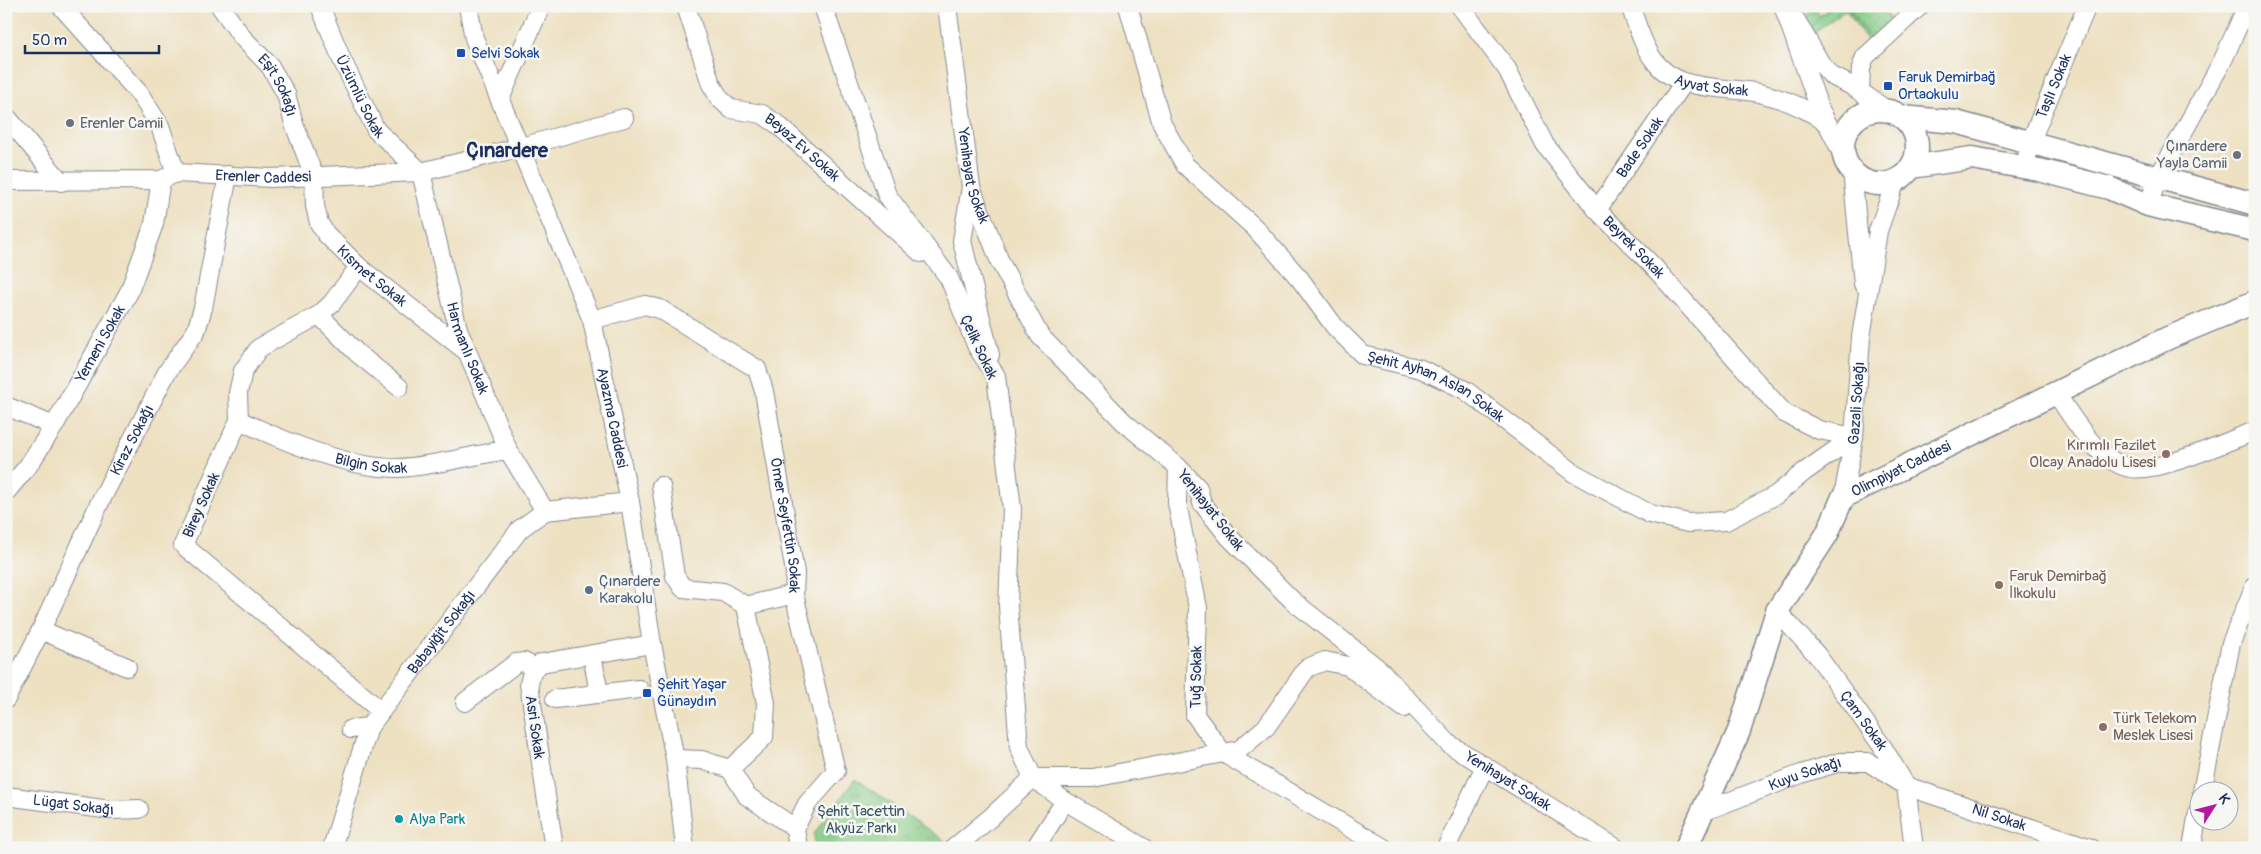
<svg xmlns="http://www.w3.org/2000/svg" width="2261" height="854" font-family="Pangolin,sans-serif">
<style>
.grass{fill:url(#grass-dots);stroke:#507d72}
.park{fill:url(#park-crowns);stroke:#507d72}
.garden{fill:url(#garden-furrows);stroke:#507d72}
.lines{fill:none;stroke-linecap:round;stroke-linejoin:round}
.minor-casing{stroke:#848890;stroke-width:20}
.major-casing{stroke:#848890;stroke-width:25}
.minor{stroke:#fff;stroke-width:18}
.major{stroke:#fff;stroke-width:22}
.transit-dot{fill:#1a4fb4;stroke:#f6f6f2;stroke-width:2}
.worship-dot{fill:#6b7280;stroke:#f6f6f2;stroke-width:2}
.education-dot{fill:#8d6e63;stroke:#f6f6f2;stroke-width:2}
.service-dot{fill:#5c6f8a;stroke:#f6f6f2;stroke-width:2}
.culture-dot{fill:#0f9aa8;stroke:#f6f6f2;stroke-width:2}
.labels{text-anchor:middle;stroke-width:5;stroke-linejoin:round;paint-order:stroke}
.transit-label{font-size:15px;fill:#164399;stroke:#f6f6f2;text-anchor:start}
.street-label{font-size:15px;fill:#1b2f5e;stroke:#f6f6f2}
.worship-label{font-size:15px;fill:#5b616d;stroke:#f6f6f2;text-anchor:start}
.education-label{font-size:15px;fill:#785e54;stroke:#f6f6f2;text-anchor:start}
.service-label{font-size:15px;fill:#4e5e75;stroke:#f6f6f2;text-anchor:start}
.park-label{font-size:15px;fill:#365668;stroke:#f6f6f2}
.culture-label{font-size:15px;fill:#0d838f;stroke:#f6f6f2;text-anchor:start}
.district-label{font-size:20px;font-weight:bold;fill:#1b2f5e;stroke:#f6f6f2}
</style>
<defs>
<pattern id="grass-dots" width="8" height="8" patternUnits="userSpaceOnUse" patternTransform="scale(1.25)"><rect width="8" height="8" fill="#86cb86"/><path d="M2 2h.1M6 6h.1" fill="none" stroke="#6da571" stroke-width="1.8" stroke-linecap="round"/></pattern>
<pattern id="park-crowns" width="20" height="18" patternUnits="userSpaceOnUse" patternTransform="scale(1.25)"><rect width="20" height="18" fill="#86cb86"/><path d="M2 6a3 3 0 1 1 6 0M12 15a3 3 0 1 1 6 0" fill="none" stroke="#6da571"/></pattern>
<pattern id="garden-furrows" width="10" height="10" patternUnits="userSpaceOnUse" patternTransform="scale(1.25)"><rect width="10" height="10" fill="#86cb86"/><path d="M-1 1l2-2M0 10L10 0M9 11l2-2" fill="none" stroke="#6da571"/></pattern>
</defs>
<rect width="100%" height="100%" fill="#f6f6f2"/>
<filter id="ink" filterUnits="userSpaceOnUse"><feTurbulence type="fractalNoise" baseFrequency=".02" numOctaves="2"/><feDisplacementMap in="SourceGraphic" scale="10" xChannelSelector="R" yChannelSelector="G"/><feConvolveMatrix kernelMatrix="1 2 1 2 8 2 1 2 1" color-interpolation-filters="sRGB"/></filter>
<filter id="wash" filterUnits="userSpaceOnUse"><feTurbulence type="fractalNoise" baseFrequency=".0096" numOctaves="4" result="noise"/><feDisplacementMap in="SourceGraphic" scale="20" xChannelSelector="R" yChannelSelector="G"/><feGaussianBlur stdDeviation="1.12" result="paint"/><feColorMatrix in="noise" values="0 0 0 0 0 0 0 0 0 0 0 0 0 0 0 0 0 1.4 0 .05"/><feComposite in="paint" operator="in"/></filter>
<g filter="url(#wash)">
<rect width="100%" height="100%" fill="#eee1c2"/>
<!-- grass -->
<path class="grass" d="M1846,6H1880L1894,24L1873,42Z"/>
<!-- park -->
<path class="park" d="M855,779L945,841L938,848H815L814,834Z"/>
<!-- garden -->
<path class="garden" d="M1808,6H1818L1820,9L1816,11L1819,16L1827,11L1824,6H1846L1873,42L1869,43L1846,10L1810,35L1801,20L1809,13Z"/>
</g>
<g filter="url(#ink)">
<g class="lines">
<defs>
<g id="minor">
<path d="M61,6L139,93L160,126L176,173"/>
<path id="s1" d="M220,6L242,37L270,66L286,94L294,124L314,176L315,206L319,223L326,234L359,267L467,352"/>
<path id="s2" d="M320,6L342,60L376,130L421,172L458,329L508,450L545,511"/>
<path id="s3" d="M468,6L474,38L592,320L630,502L652,644L675,759L685,848"/>
<path id="s4" d="M686,6L711,84L720,99L731,109L762,114L777,124L921,253"/>
<path d="M823,6L887,195L949,278L977,347L996,376L1012,509L1008,606L1019,747L1033,778L1065,801L1144,848"/>
<path id="s5" d="M947,6L971,187L1000,262L1040,336L1125,423L1178,467L1198,488L1202,503L1229,537L1293,601L1380,670L1449,744L1616,848"/>
<path id="s6" d="M1128,6L1162,124L1185,165L1254,227L1300,279L1335,327L1363,355L1421,369L1465,390L1574,473L1650,514L1688,523L1726,521L1776,495L1804,472L1854,437"/>
<path id="s7" d="M1460,6L1507,69L1545,145L1597,210L1652,265L1784,413L1819,430L1854,437"/>
<path id="s8" d="M1630,6C1637,24 1642,44 1653,59C1677,94 1723,85 1759,93C1785,99 1807,108 1828,124"/>
<path d="M1783,6L1819,107L1843,155"/>
<path d="M1796,20L1821,64L1832,76L1852,86L1885,109"/>
<path d="M1860,91L1861,68L1865,57L1920,6"/>
<path d="M500,99L541,6"/>
<path d="M6,116L61,182"/>
<path id="s9" d="M2025,167L2030,143L2087,6"/>
<path d="M1852,171L1863,284"/>
<path id="s10" d="M6,181L161,180L176,173L271,178L421,172L518,148L624,118"/>
<path d="M971,187L962,241L990,355"/>
<path d="M2148,205L2159,176L2223,60L2247,6"/>
<path id="s11" d="M1597,210L1683,84"/>
<path d="M359,267L332,303L319,315L259,348L243,371L238,393L239,420L183,545L381,711"/>
<path d="M319,315L357,353L399,387"/>
<path id="s12" d="M592,320L645,305L660,309L757,369L764,391L795,573L794,594L836,771L807,804L795,828L798,848"/>
<path d="M2056,393C2067,410 2078,428 2092,443C2101,454 2116,465 2130,468C2161,473 2224,442 2255,431"/>
<path d="M6,406L54,426"/>
<path id="s13" d="M239,420C283,441 350,469 399,468C436,466 471,455 508,450"/>
<path d="M1178,467L1177,503L1198,608L1195,715L1223,753L1384,848"/>
<path d="M661,486L675,576L683,588L723,592L746,606"/>
<path id="s14" d="M6,492L28,466L54,426L129,292L154,224L161,180"/>
<path id="s15" d="M1843,497L1854,437L1861,337L1878,231L1896,180"/>
<path id="s16" d="M1777,611L1817,655L1882,746L1906,786L1914,848"/>
<path d="M41,630L127,667"/>
<path d="M592,654L599,694"/>
<path id="s17" d="M6,699L41,630L100,502L167,372L196,331L203,308L228,175"/>
<path d="M555,699L639,689"/>
<path d="M465,702L516,663L524,662L536,668"/>
<path d="M351,729L369,727"/>
<path d="M675,759L702,760L730,769L747,796L795,828"/>
<path d="M730,769L764,737L766,703L746,606L794,594"/>
<path d="M1033,778H1093L1239,750L1266,727L1307,668L1325,661L1348,666L1404,708"/>
<path d="M2202,792L2231,643L2255,585"/>
<path id="s18" d="M6,796L111,810L139,809"/>
<path id="s19" d="M1702,812L1801,774L1840,762H1868L1906,786L2091,848"/>
<path id="s20" d="M332,848L369,727L520,529L545,511L630,502"/>
<path d="M554,848L529,684L532,672L541,663L652,644"/>
<path d="M954,848L990,818L1033,778"/>
<path d="M1035,848L1065,801"/>
<path d="M1446,848L1485,766"/>
<path d="M2192,848L2198,812"/>
</g>
<g id="major">
<circle cx="1880" cy="147" r="37"/>
<path d="M1902,117L1956,122L2255,204"/>
<path d="M1911,167L1972,158L2039,170L2109,188L2148,205L2255,230"/>
<path id="s21" d="M1686,848L1739,731L1777,611L1827,534L1843,497L2168,338L2255,302"/>
</g>
</defs>
<!-- minor casing -->
<use href="#minor" class="minor-casing"/>
<!-- major casing -->
<use href="#major" class="major-casing"/>
<!-- minor -->
<use href="#minor" class="minor"/>
<!-- major -->
<use href="#major" class="major"/>
</g>
</g>
<!-- markers -->
<g class="transit-dot">
<rect x="456" y="48" width="10" height="10" rx="2.5"/>
<rect x="1883" y="81" width="10" height="10" rx="2.5"/>
<rect x="642" y="688" width="10" height="10" rx="2.5"/>
</g>
<g class="worship-dot">
<circle cx="70" cy="123" r="5"/>
<circle cx="2237" cy="155" r="5"/>
</g>
<g class="education-dot">
<circle cx="2166" cy="454" r="5"/>
<circle cx="1999" cy="585" r="5"/>
<circle cx="2103" cy="727" r="5"/>
</g>
<circle class="service-dot" cx="589" cy="590" r="5"/>
<circle class="culture-dot" cx="399" cy="819" r="5"/>
<g class="labels">
<!-- transit labels -->
<g class="transit-label">
<text x="471" y="58">Selvi Sokak</text>
<text x="1898" y="82">Faruk Demirbağ<tspan x="1898" dy="17">Ortaokulu</tspan></text>
<text x="657" y="689">Şehit Yaşar<tspan x="657" dy="17">Günaydın</tspan></text>
</g>
<!-- street labels -->
<g class="street-label">
<text dy="5" stroke="none"><textPath href="#s8" startOffset="125">Ayvat Sokak</textPath></text>
<text dy="5" stroke="none"><textPath href="#s9" startOffset="86">Taşlı Sokak</textPath></text>
<text dy="5" stroke="none"><textPath href="#s1" startOffset="99">Eşit Sokağı</textPath></text>
<text dy="5" stroke="none"><textPath href="#s2" startOffset="99">Üzümlü Sokak</textPath></text>
<text dy="5" stroke="none"><textPath href="#s11" startOffset="76">Bade Sokak</textPath></text>
<text dy="5" stroke="none"><textPath href="#s4" startOffset="198">Beyaz Ev Sokak</textPath></text>
<text dy="5" stroke="none"><textPath href="#s10" startOffset="259">Erenler Caddesi</textPath></text>
<text dy="5" stroke="none"><textPath href="#s5" startOffset="172">Yenihayat Sokak</textPath></text>
<text dy="5" stroke="none"><textPath href="#s7" startOffset="299">Beyrek Sokak</textPath></text>
<text dy="5" stroke="none"><textPath href="#s1" startOffset="320">Kısmet Sokak</textPath></text>
<text dy="5" stroke="none"><textPath href="#s14" startOffset="176">Yemeni Sokak</textPath></text>
<text transform="translate(979 347) rotate(65)" y="5">Çelik Sokak</text>
<text dy="5" stroke="none"><textPath href="#s2" startOffset="380">Harmanlı Sokak</textPath></text>
<text dy="5" stroke="none"><textPath href="#s6" startOffset="511">Şehit Ayhan Aslan Sokak</textPath></text>
<text dy="5" stroke="none"><textPath href="#s15" startOffset="95">Gazali Sokağı</textPath></text>
<text dy="5" stroke="none"><textPath href="#s3" startOffset="438">Ayazma Caddesi</textPath></text>
<text dy="5" stroke="none"><textPath href="#s17" startOffset="288">Kiraz Sokağı</textPath></text>
<text dy="5" stroke="none"><textPath href="#s13" startOffset="140">Bilgin Sokak</textPath></text>
<text dy="5" stroke="none"><textPath href="#s21" startOffset="451">Olimpiyat Caddesi</textPath></text>
<text transform="translate(201 505) rotate(-66)" y="5">Birey Sokak</text>
<text transform="translate(1211 510) rotate(52)" y="5">Yenihayat Sokak</text>
<text dy="5" stroke="none"><textPath href="#s12" startOffset="344">Ömer Seyfettin Sokak</textPath></text>
<text dy="5" stroke="none"><textPath href="#s20" startOffset="246">Babayiğit Sokağı</textPath></text>
<text transform="translate(1196 677) rotate(-89)" y="5">Tuğ Sokak</text>
<text dy="5" stroke="none"><textPath href="#s16" startOffset="140">Çam Sokak</textPath></text>
<text transform="translate(535 727) rotate(82)" y="5">Asri Sokak</text>
<text dy="5" stroke="none"><textPath href="#s19" startOffset="110">Kuyu Sokağı</textPath></text>
<text dy="5" stroke="none"><textPath href="#s5" startOffset="998">Yenihayat Sokak</textPath></text>
<text dy="5" stroke="none"><textPath href="#s18" startOffset="68">Lügat Sokağı</textPath></text>
<text dy="5" stroke="none"><textPath href="#s19" startOffset="318">Nil Sokak</textPath></text>
</g>
<!-- worship labels -->
<g class="worship-label">
<text x="80" y="128">Erenler Camii</text>
<text x="2227" y="151" text-anchor="end">Çınardere<tspan x="2227" dy="17">Yayla Camii</tspan></text>
</g>
<!-- education labels -->
<g class="education-label">
<text x="2156" y="450" text-anchor="end">Kırımlı Fazilet<tspan x="2156" dy="17">Olcay Anadolu Lisesi</tspan></text>
<text x="2009" y="581">Faruk Demirbağ<tspan x="2009" dy="17">İlkokulu</tspan></text>
<text x="2113" y="723">Türk Telekom<tspan x="2113" dy="17">Meslek Lisesi</tspan></text>
</g>
<!-- service labels -->
<g class="service-label">
<text x="599" y="586">Çınardere<tspan x="599" dy="17">Karakolu</tspan></text>
</g>
<!-- park labels -->
<g class="park-label">
<text x="861" y="816">Şehit Tacettin<tspan x="861" dy="17">Akyüz Parkı</tspan></text>
</g>
<!-- culture labels -->
<g class="culture-label">
<text x="409" y="824">Alya Park</text>
</g>
<!-- district labels -->
<g class="district-label">
<text x="507" y="157">Çınardere</text>
</g>
</g>
<!-- margin -->
<rect width="2261" height="854" fill="none" stroke="#f6f6f2" stroke-width="25"/>
<!-- north arrow -->
<g transform="translate(2214 806) rotate(54)"><circle r="24" fill="#f6f6f2" stroke="#9ea6b7"/>
<path d="M0-4L9 19L0 12L-9 19Z" fill="#b5179e"/>
<text y="-8" font-size="14" font-weight="bold" text-anchor="middle" fill="#1b2f5e">K</text>
</g>
<!-- scale -->
<path d="M25 45v8h134v-8" fill="none" stroke="#1b2f5e" stroke-width="2.5"/>
<text x="32" y="45" font-size="15" fill="#1b2f5e" stroke="#f6f6f2" stroke-width="4" paint-order="stroke">50 m</text>
</svg>
